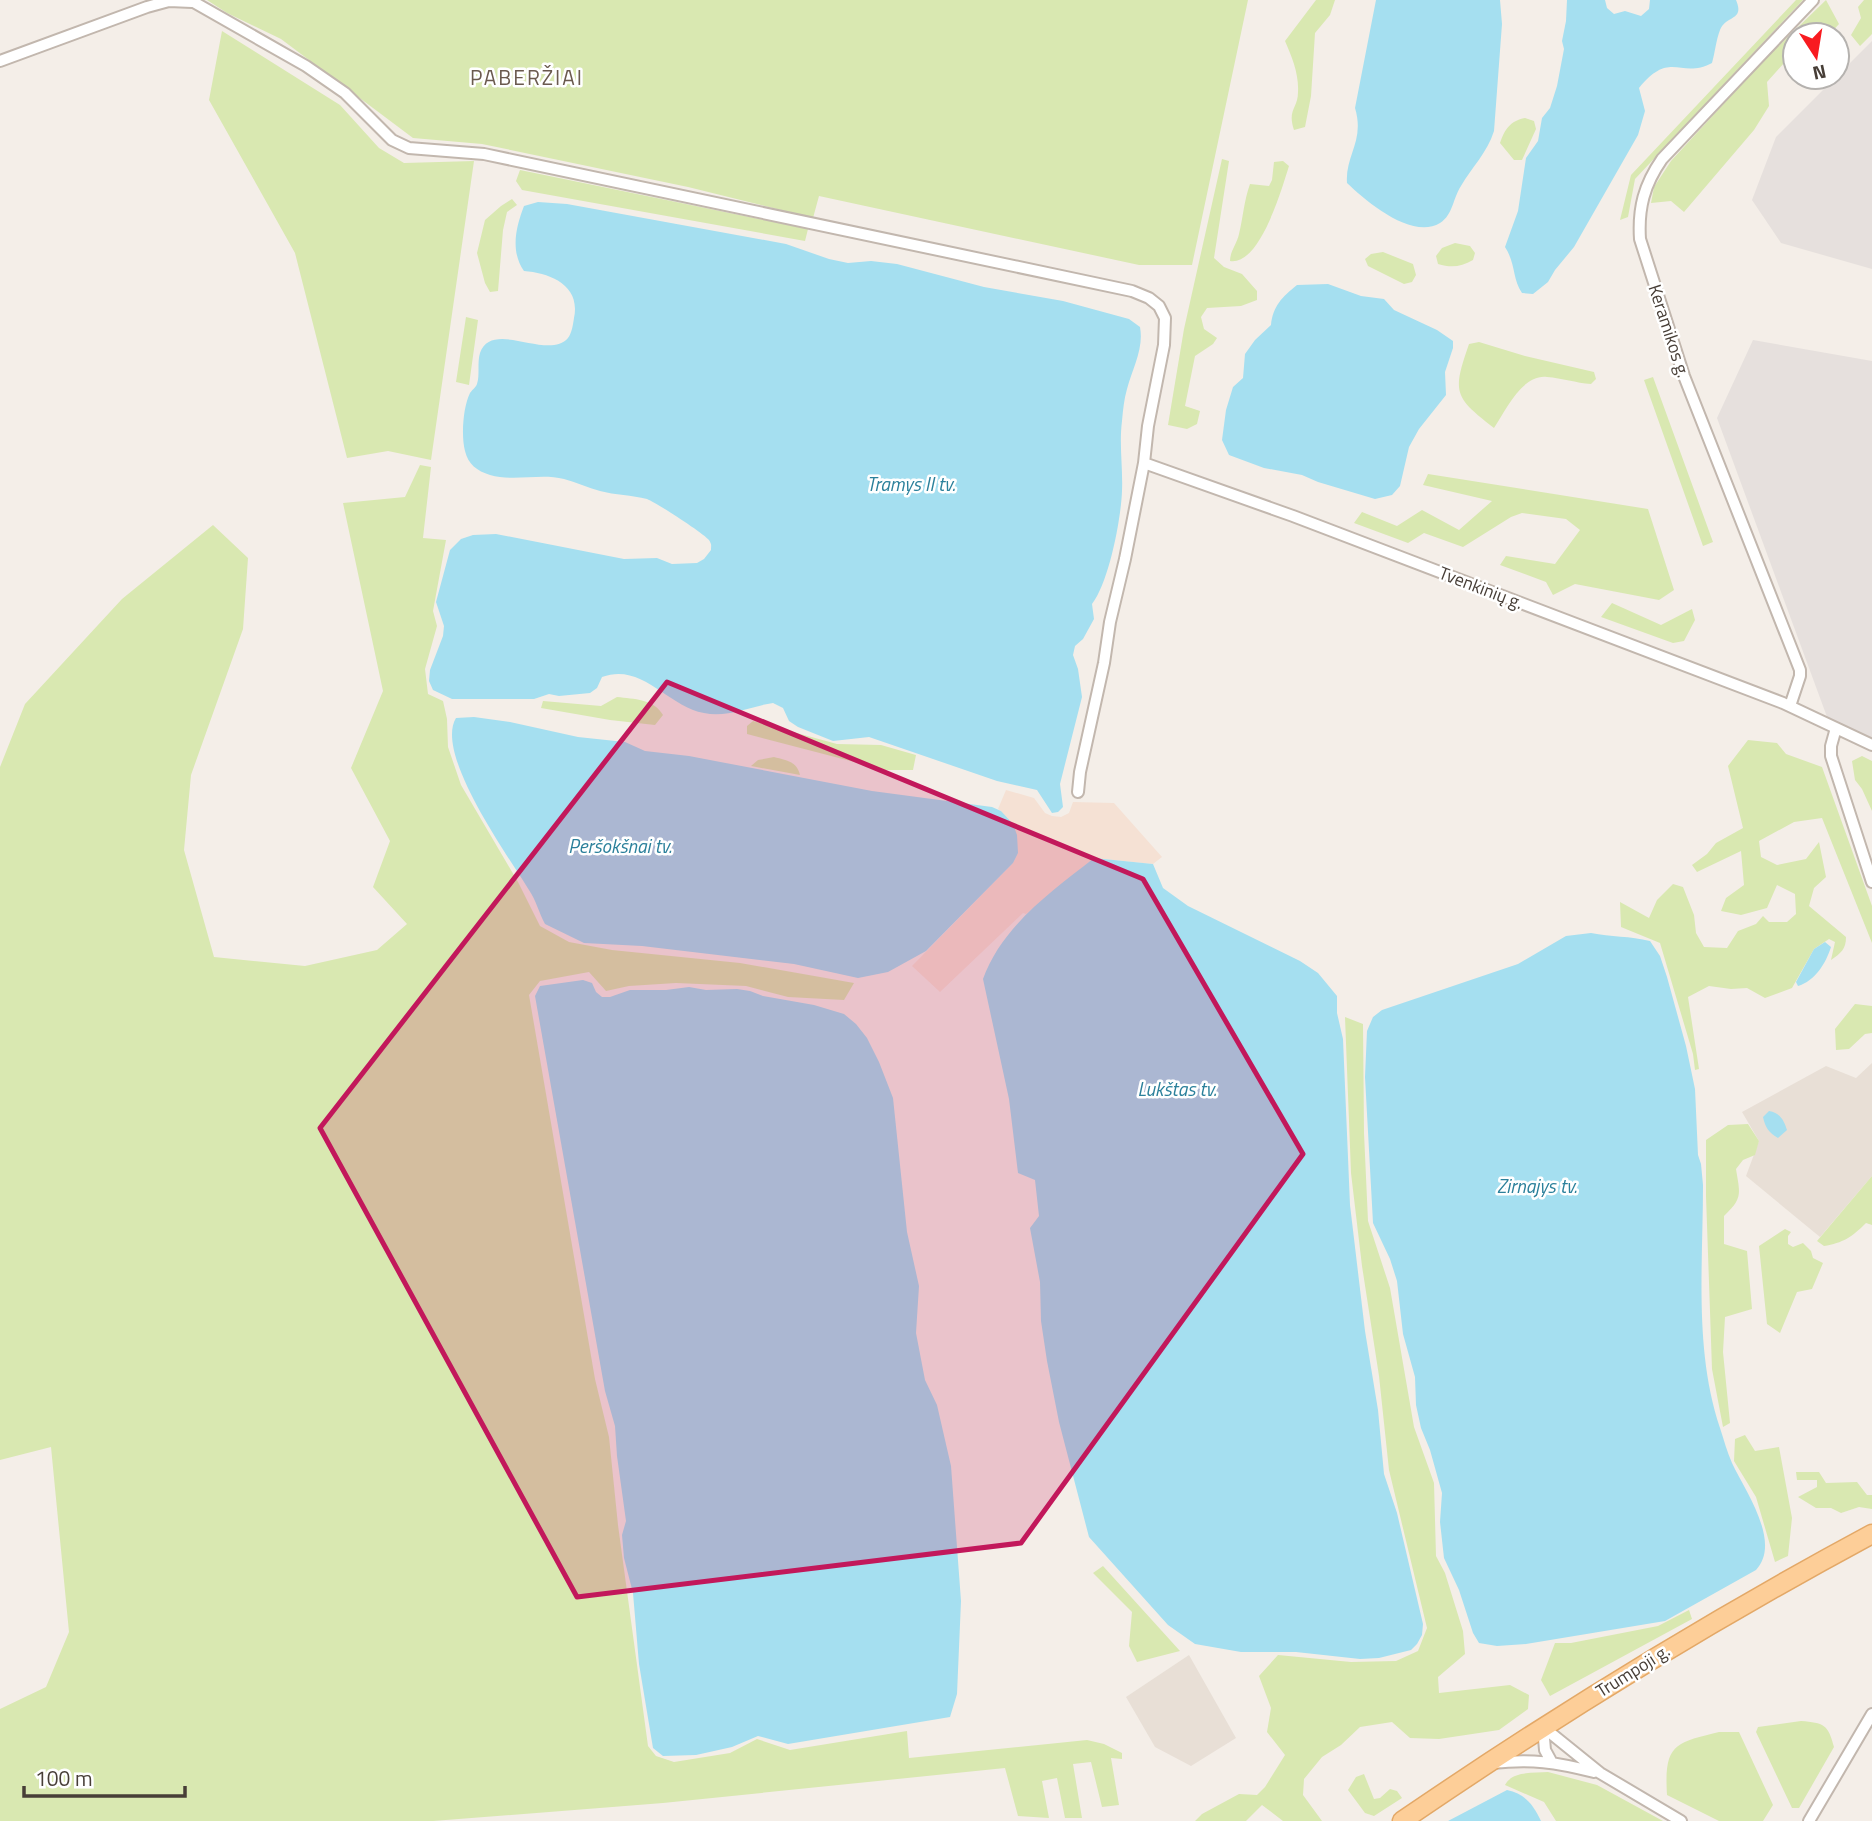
<svg xmlns="http://www.w3.org/2000/svg" width="1872" height="1821" font-family="'Titillium Web',sans-serif">
<style>
.residential{fill:#e8dfd6}
.commercial{fill:#f5e1d4}
.industrial{fill:#e6e0dd}
.green{fill:#d9e8b1}
.water{fill:#a5dff0}
.lines{fill:none;stroke-linecap:round;stroke-linejoin:round}
.minor-casing{stroke:#c2b7ae;stroke-width:14}
.primary-casing{stroke:#e3a867;stroke-width:21}
.minor{stroke:#fff;stroke-width:10}
.primary{stroke:#fdce98;stroke-width:18}
.marked{fill:#c2185b;fill-opacity:0.2;stroke:#c2185b;stroke-width:5;stroke-linejoin:round}
.labels{text-anchor:middle;stroke-width:5;stroke-linejoin:round;paint-order:stroke}
.street-label{font-size:18px;fill:#473e37;stroke:#fff}
.water-label{font-size:19px;font-style:italic;fill:#2b809b;stroke:#fff}
.quarter-label{font-size:21px;letter-spacing:2px;fill:#6a5a4e;stroke:#fff}
</style>
<rect width="100%" height="100%" fill="#f4eee8"/>
<!-- residential -->
<path class="residential" d="M1872,1063V1176L1820,1237L1746,1176L1759,1141L1742,1112L1826,1066L1856,1078Z
M1189,1655L1236,1738L1191,1766L1155,1747L1126,1697Z"/>
<!-- commercial -->
<path class="commercial" d="M1006,790L1034,798L1045,813L1052,816L1061,817L1069,813L1073,802L1114,803L1162,857L1153,864L1094,858L1026,914L1023,913L940,992L912,966L1013,863L1018,853L1001,811L998,809Z"/>
<!-- industrial -->
<path class="industrial" d="M1872,41V269L1781,243L1752,200L1776,137Z
M1753,340L1872,361V745L1830,725L1717,418Z"/>
<!-- green -->
<path class="green" d="M207,0H1248L1192,265H1139L819,196L813,218L688,187L482,144L413,138L281,39L227,13Z
M1316,0H1335L1330,15L1315,33L1311,96L1305,127L1294,130C1287,109 1298,109 1298,92C1299,74 1292,57 1285,41Z
M1796,0H1803L1635,179L1628,217L1620,220L1631,175Z
M1826,0L1839,24L1829,35H1795V51L1767,82L1769,106L1754,130L1684,212L1671,201L1651,203L1654,187L1671,161L1763,61Z
M1864,0H1872V34L1860,46L1851,35L1861,18L1858,7Z
M222,31L340,105L379,148L404,163L474,161L431,460L388,451L347,458L295,253L209,100Z
M1525,118L1534,121L1536,129L1522,160H1514L1500,143C1505,129 1510,121 1525,118Z
M1222,159L1229,161L1214,258L1224,267L1242,274L1257,291V300L1241,306L1207,308L1201,317L1204,329L1217,338L1213,344L1195,356L1185,406L1200,411L1197,424L1187,429L1168,425L1184,329Z
M1283,161L1289,166C1282,188 1260,266 1230,261C1230,251 1237,244 1239,234C1243,217 1244,201 1250,184L1269,186L1272,180L1274,162Z
M520,170L808,229L805,241L522,190L516,181Z
M512,199L517,205L507,212L503,230L498,291L490,292L485,283L477,253L485,220L501,206Z
M1455,243L1470,246L1475,253L1473,260C1461,267 1451,268 1438,264L1436,256L1442,248Z
M1383,252L1413,264L1416,275L1412,282L1404,284L1368,266L1365,259L1371,254Z
M466,317L478,320L469,385L456,382Z
M1479,342L1525,356L1594,372L1596,379L1591,384C1576,383 1562,378 1547,377C1522,374 1506,410 1494,428C1454,397 1452,393 1469,344Z
M1653,377L1713,542L1703,546L1644,380Z
M420,465L431,467L423,538L446,540L433,611L437,626L425,669L428,694L443,701L447,719L448,747L461,785L518,882L540,926L569,942L612,950L740,963L854,983L844,1000L788,997L746,986L676,983L629,986L606,991L589,972L540,981L529,995L595,1379L609,1437L618,1525L648,1746L656,1756L674,1762L730,1753L757,1739L790,1750L907,1731L909,1758L1087,1740L1104,1744L1122,1753V1759L1111,1758L1119,1805L1102,1807L1091,1762L1073,1764L1082,1818H1065L1057,1778L1042,1781L1049,1818L1018,1816L1005,1768L663,1803L433,1821H0V1709L46,1687L69,1632L51,1447L0,1460V767L25,704L122,599L213,525L248,558L243,629L191,775L184,850L214,957L305,966L377,950L407,924L373,887L390,841L351,768L383,691L343,503L405,497Z
M1428,474L1648,509L1674,590L1659,600L1575,584L1553,595L1546,582L1500,565L1506,556L1555,564L1580,530L1566,519L1522,513L1511,517L1463,547L1424,533L1408,543L1354,523L1362,512L1397,526L1422,510L1459,530L1492,501L1423,485Z
M1612,603L1661,625L1692,609L1695,620L1684,641L1673,643L1601,617Z
M617,697C634,699 654,699 663,715L655,725L610,720L541,708L543,701L601,706Z
M753,721L837,744L881,745L916,755L913,770H885L747,734V726Z
M1748,740L1777,743L1786,754L1822,767L1872,906V943L1822,818L1794,822L1759,841L1761,857L1777,865L1806,859L1819,842L1826,877L1814,888L1809,906L1846,937C1846,949 1841,953 1831,960L1835,942L1829,939L1814,949L1792,988L1765,998L1747,988L1731,989L1709,986L1688,997L1699,1069L1695,1070L1693,1054L1660,943L1621,927L1620,902L1649,918L1657,900L1673,884L1683,887L1694,915L1696,933L1704,947L1727,948L1738,931L1756,924L1763,916L1769,922H1787L1796,914L1795,894L1777,885L1767,908L1741,915L1721,911L1726,898L1744,885L1741,851L1697,872L1692,865L1707,854L1716,843L1743,828L1728,766Z
M1862,756L1872,761V811L1862,789L1855,780L1852,761Z
M774,757C785,760 797,761 800,775L751,766L758,760Z
M1855,1004L1872,1006V1033L1865,1034L1849,1049L1836,1050L1835,1029Z
M1345,1017L1363,1024L1364,1133L1368,1221L1390,1288L1414,1427L1434,1483L1436,1556L1445,1573L1463,1631L1465,1654L1438,1677L1439,1693L1510,1685L1529,1695L1528,1709L1499,1730L1439,1739L1410,1738L1392,1722L1360,1727L1341,1745L1322,1757L1304,1779L1303,1795L1322,1821H1283L1262,1805L1246,1821H1195L1202,1814L1239,1794L1257,1795L1265,1787L1285,1755L1267,1732L1271,1708L1259,1676L1278,1655L1351,1662L1396,1661L1418,1651L1427,1628L1389,1470L1379,1376L1362,1266L1351,1173Z
M1748,1124L1759,1141L1755,1155L1743,1160L1736,1169C1740,1194 1743,1198 1724,1216V1244L1747,1251L1752,1309L1725,1317L1723,1352L1730,1423L1723,1427L1712,1369L1706,1196V1140L1728,1125Z
M1872,1176V1225L1866,1223C1852,1237 1843,1243 1824,1246L1817,1241Z
M1785,1229L1791,1232L1788,1236V1244L1793,1247L1803,1243L1811,1251L1813,1258L1823,1263L1812,1289L1797,1292L1780,1333L1767,1324L1759,1246Z
M1745,1435L1755,1451L1779,1447L1792,1518L1788,1556L1775,1562L1756,1497L1734,1461L1735,1439Z
M1796,1472H1819L1826,1483L1857,1482L1867,1495H1872V1509L1859,1507L1841,1513L1831,1508H1816L1798,1497L1817,1487V1480H1797Z
M1103,1566L1180,1651L1137,1662L1129,1646L1132,1612L1093,1573Z
M1689,1610L1692,1619L1550,1696L1541,1680L1555,1643H1571L1658,1626Z
M1801,1721C1824,1723 1828,1724 1834,1747L1799,1808H1792L1756,1732L1758,1727Z
M1719,1732H1739L1773,1805L1763,1821H1719L1667,1795C1664,1745 1674,1743 1719,1732Z
M1548,1772L1597,1785L1663,1821H1556L1544,1802L1505,1785C1512,1771 1534,1773 1548,1772Z
M1364,1774L1374,1799L1380,1798L1390,1789L1397,1791L1402,1798L1374,1816L1365,1813L1348,1790L1356,1777Z"/>
<!-- water -->
<path class="water" d="M1376,0H1500L1502,24L1494,131C1487,153 1472,167 1461,186C1453,198 1453,215 1440,223C1412,240 1367,202 1347,183C1345,155 1365,141 1355,108Z
M1567,0H1605L1607,8L1614,14L1625,11L1641,16L1649,9L1650,0H1736C1745,21 1726,15 1720,30C1716,40 1715,53 1712,63C1680,80 1671,49 1639,88L1645,111L1638,135L1574,247L1555,270L1548,282L1533,294L1522,293C1512,278 1516,264 1505,247L1518,211L1526,158L1538,141L1542,118L1550,108L1557,86L1564,49L1562,41L1566,21Z
M538,202L567,204L786,244L829,259L848,263L871,261L897,264L984,287L1063,301L1129,319L1140,327C1144,348 1133,367 1127,389C1124,399 1123,410 1122,421C1119,445 1123,467 1122,491C1121,519 1109,582 1092,604L1094,619L1083,639L1075,646L1073,655L1078,669L1082,697L1060,784L1063,807L1058,812L1052,813L1037,790L997,781L869,737L833,741L798,727L789,721L783,708L773,703C751,706 728,718 704,713C667,706 642,662 602,677L597,688L590,693L559,696L549,694L534,699H452L433,690L429,681L430,670L443,636L444,626L436,602L450,550L461,539L473,535L496,534L624,559L657,558L672,564L697,563L704,559L711,550C711,545 712,545 709,540C703,533 657,503 647,499C632,495 615,495 600,491C588,488 576,482 564,479C540,473 514,482 490,475C477,471 468,464 465,451C461,436 463,407 470,393C471,391 476,387 477,384C480,375 477,363 480,353C492,319 548,361 568,338C572,333 573,324 574,318C581,285 550,273 524,271C510,251 516,227 524,206Z
M1328,284L1361,296L1384,299L1394,310L1437,330L1453,341V348L1445,372L1446,395L1419,429L1409,447L1400,486L1392,495L1375,499L1318,482L1302,475L1264,468L1229,455L1222,440L1226,410L1233,387L1243,378L1245,354L1255,340L1271,325C1273,306 1282,297 1297,285Z
M474,717L510,722L578,737L625,742L645,751L689,756L872,791L992,807L1001,811L1013,824L1017,835L1018,853L1013,863L926,951L888,972L858,978L794,964L642,946L584,943L545,924C539,913 536,900 529,890C509,857 434,754 456,718Z
M1094,858L1153,864L1163,888L1188,906L1300,961L1318,973L1337,996V1013L1343,1039L1350,1205L1365,1331L1378,1410L1384,1474L1397,1513L1423,1624L1422,1635L1417,1644L1411,1650L1379,1658L1360,1659L1296,1652H1241L1195,1644L1168,1625L1089,1537L1059,1422L1047,1361L1041,1321L1040,1282L1030,1228L1039,1216L1035,1180L1018,1173L1009,1099L983,979C1002,926 1051,892 1094,858Z
M1591,933C1611,937 1630,936 1650,941L1660,956L1667,977L1686,1046L1695,1089L1698,1155L1701,1164L1703,1185C1703,1266 1694,1350 1720,1428C1724,1440 1727,1452 1732,1463C1745,1491 1782,1542 1756,1570L1665,1621L1526,1644L1497,1646L1479,1643L1473,1633L1459,1590L1444,1558L1440,1522L1442,1493L1430,1450L1421,1428L1416,1405L1415,1377L1403,1334L1397,1281L1390,1259L1373,1223L1365,1077L1367,1031L1373,1017L1382,1010L1518,964L1566,936Z
M1825,942L1831,947C1826,963 1815,981 1798,986L1796,982L1814,949Z
M583,980L592,983L596,992L602,997H610L630,990H666L689,987L706,990L737,989L750,991L763,996L814,1005L844,1014L856,1024L867,1038L879,1062L893,1098L907,1232L919,1286L916,1333L925,1380L937,1405L951,1466L961,1601L957,1694L950,1717L788,1744L758,1736L732,1747L696,1755L663,1756L653,1748L639,1664L633,1593L624,1558L622,1535L626,1521L617,1456L615,1426L605,1391L535,996L540,986Z
M1769,1111C1780,1113 1784,1120 1787,1130L1778,1138C1769,1133 1765,1127 1763,1117Z
M1507,1790C1525,1794 1533,1804 1541,1821H1448Z"/>
<g class="lines">
<defs>
<path id="minor" d="M190,0L306,66L345,93L392,140L409,148L484,154L1132,291L1149,298L1159,306L1165,318L1164,345L1148,426L1144,463L1125,559L1110,622L1104,663L1080,772L1078,792
M0,61L147,7L169,1L192,2
M1144,463L1293,516L1783,703L1872,745
M1790,706L1800,676V670L1684,376L1640,239C1638,208 1644,185 1662,159L1813,0
M1836,728L1831,746V756L1872,882
M1543,1727L1600,1773L1681,1821
M1543,1727L1545,1750L1551,1761
M1492,1763C1532,1759 1555,1762 1594,1772
M1809,1821L1872,1714"/>
<path id="primary" d="M1402,1821C1554,1717 1710,1621 1872,1534"/>
</defs>
<!-- minor casing -->
<use href="#minor" class="minor-casing"/>
<!-- primary casing -->
<use href="#primary" class="primary-casing"/>
<!-- minor -->
<use href="#minor" class="minor"/>
<!-- primary -->
<use href="#primary" class="primary"/>
</g>
<!-- marked area -->
<path class="marked" d="M667,682L1143,879L1303,1154L1021,1543L577,1597L320,1128Z"/>
<g class="labels">
<!-- street labels -->
<g class="street-label">
<text transform="translate(1669 331) rotate(72)" y="6">Keramikos g.</text>
<text transform="translate(1481 588) rotate(21)" y="6">Tvenkinių g.</text>
<text transform="translate(1633 1671) rotate(-32)" y="6">Trumpoji g.</text>
</g>
<!-- water labels -->
<g class="water-label">
<text x="911" y="491">Tramys II tv.</text>
<text x="620" y="853">Peršokšnai tv.</text>
<text x="1177" y="1096">Lukštas tv.</text>
<text x="1537" y="1193">Zirnajys tv.</text>
</g>
<!-- quarter labels -->
<g class="quarter-label">
<text x="527" y="85">PABERŽIAI</text>
</g>
</g>
<!-- north arrow -->
<g transform="translate(1816 56) rotate(168)"><circle r="33" fill="#ffffff" stroke="#b5b2af" stroke-width="2"/>
<path d="M0-5L12 26L0 18L-12 26Z" fill="#f81b20"/>
<text y="-10" font-size="19" font-weight="bold" text-anchor="middle" fill="#473e37">N</text>
</g>
<!-- scale -->
<path d="M24 1786v10h161v-10" fill="none" stroke="#473e37" stroke-width="3.5"/>
<text x="35" y="1786" font-size="21" fill="#473e37" stroke="#ffffff" stroke-width="5" paint-order="stroke">100 m</text>
</svg>
